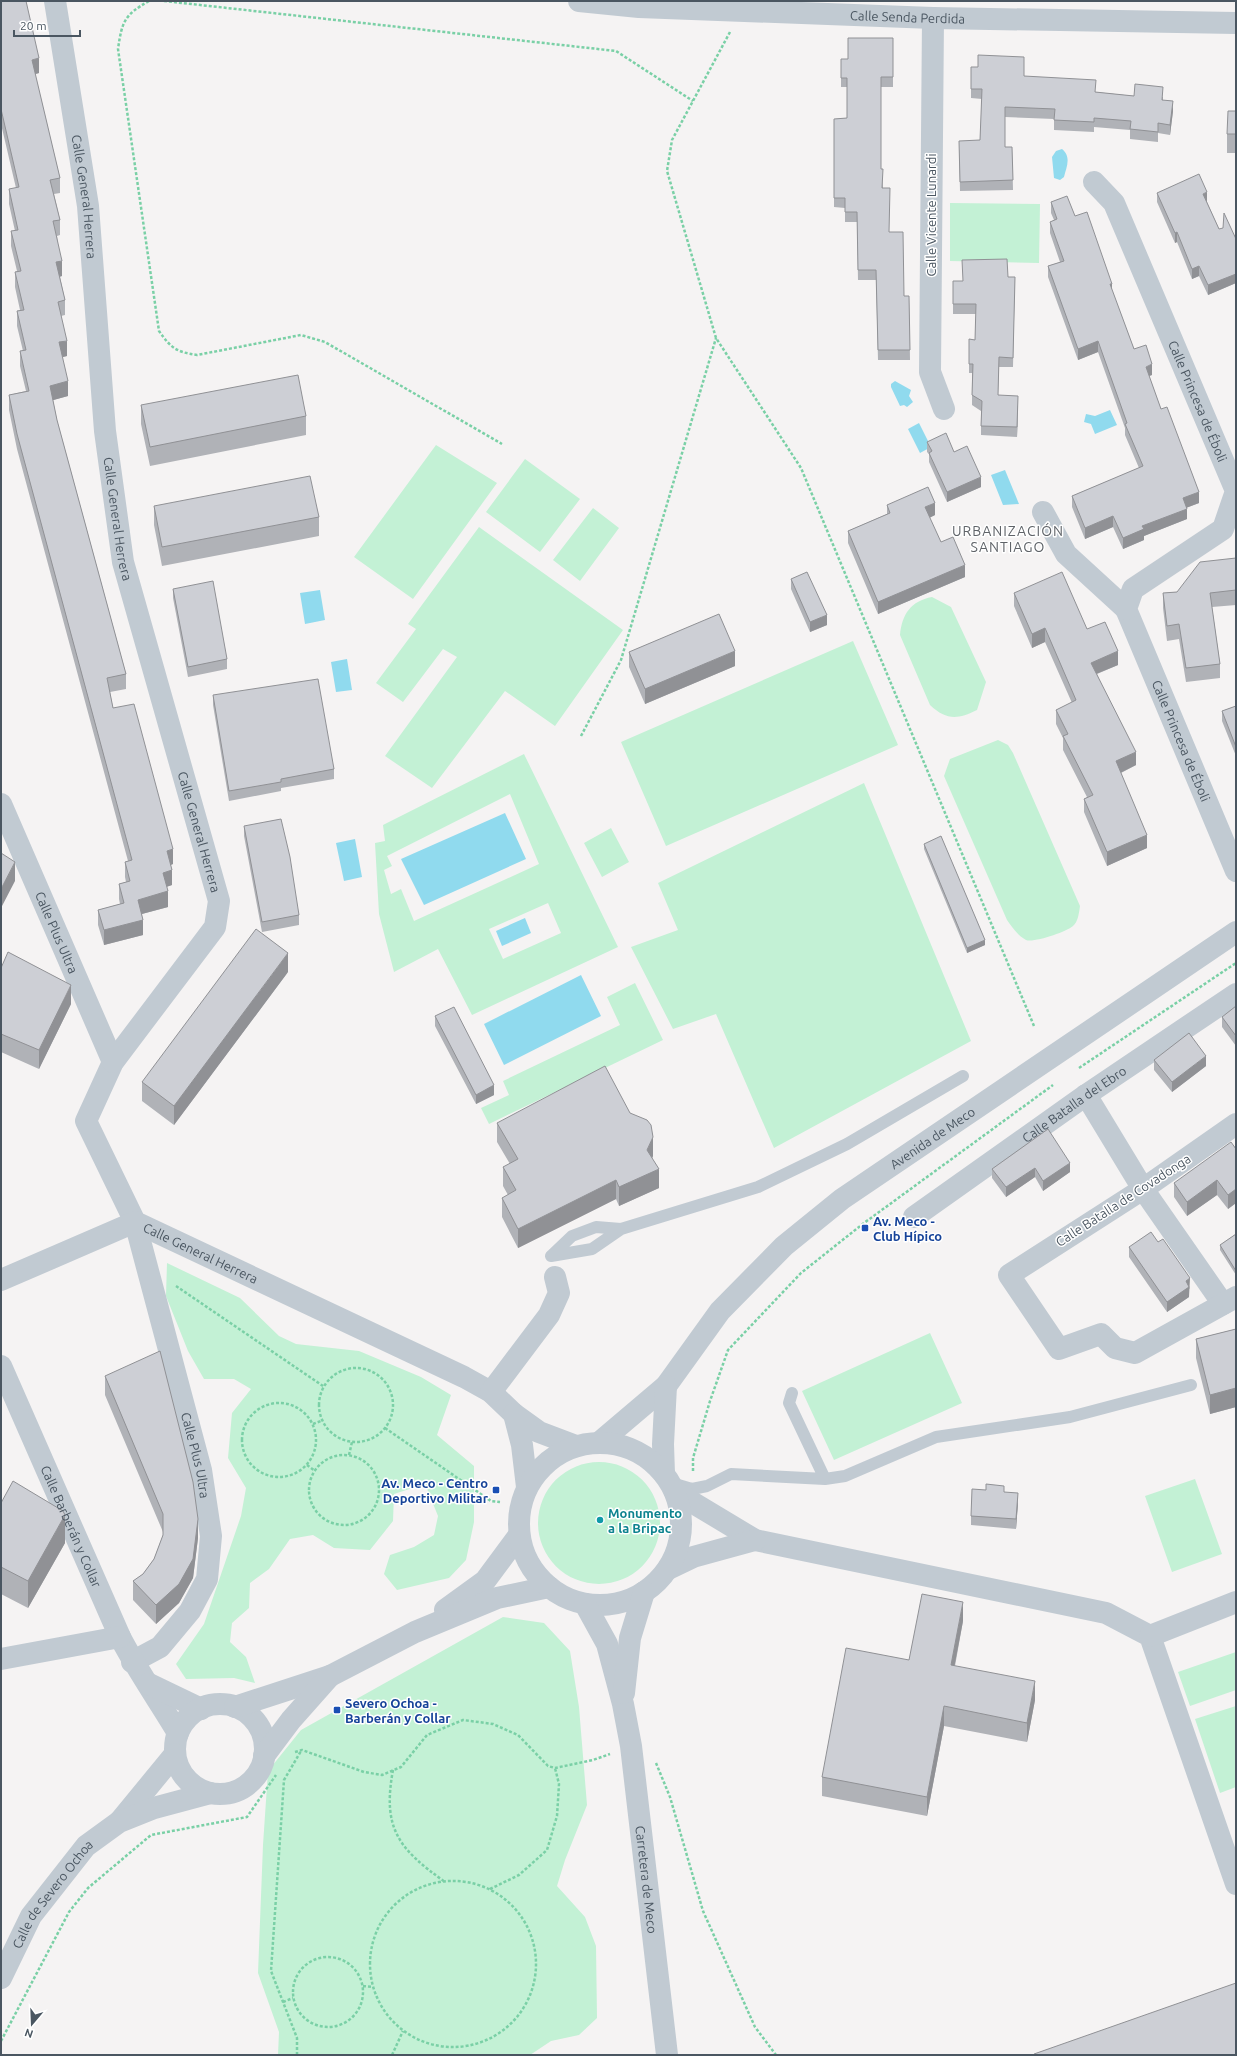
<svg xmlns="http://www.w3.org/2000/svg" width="1237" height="2056" font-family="Ubuntu,sans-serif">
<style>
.green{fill:#c3f1d5;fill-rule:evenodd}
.water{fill:#90daee}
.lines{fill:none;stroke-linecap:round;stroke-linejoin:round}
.path{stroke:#7ad0a6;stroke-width:2.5;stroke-dasharray:3 2;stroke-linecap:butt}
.service{stroke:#c1cad2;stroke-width:12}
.minor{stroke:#c1cad2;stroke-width:22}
.tertiary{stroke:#c1cad2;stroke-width:22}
.wall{fill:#b0b2b7}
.shaded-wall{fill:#909195}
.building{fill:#cdcfd5;stroke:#909195}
.transit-dot{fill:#1a4fb4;stroke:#fff;stroke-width:1.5}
.culture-dot{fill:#0f9aa8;stroke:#fff;stroke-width:1.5}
.labels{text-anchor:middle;stroke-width:3;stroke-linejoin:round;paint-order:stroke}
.street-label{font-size:13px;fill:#4a5661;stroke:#fff}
.transit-label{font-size:13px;font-weight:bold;fill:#164399;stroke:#fff;text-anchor:start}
.culture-label{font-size:13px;font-weight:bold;fill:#0d838f;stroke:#fff;text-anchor:start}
.neighbourhood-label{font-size:14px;letter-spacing:1px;fill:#5f6368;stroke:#fff}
</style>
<rect width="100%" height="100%" fill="#f5f3f3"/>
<!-- green -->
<path class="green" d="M950,203L1040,204L1039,263L950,261Z
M436,445L497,483L413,599L354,557Z
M525,459L580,499L540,552L486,512Z
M593,508L619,528L580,581L553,560Z
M479,527L623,630L555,726L505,691L432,788L385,756L457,657L443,649L403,702L376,683L416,629L408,624Z
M932,597L951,607L986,682L977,710C957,720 946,720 930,705L900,635C902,614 911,601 932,597Z
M853,641L898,745L666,846L621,742Z
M998,740L1008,745L1013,753L1080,906C1079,913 1078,922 1073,926C1066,932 1034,943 1026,940C1018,936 1012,927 1007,920L944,776L950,759Z
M524,754L618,947L472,1015L438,949L394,972L379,914L375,843L385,841L383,825ZM510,794L539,864L414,921L401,889L391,894L384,870L392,866L387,856ZM548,903L561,933L503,959L489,929Z
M864,783L971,1041L774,1148L716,1014L673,1029L631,947L678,930L658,883Z
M611,828L629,862L602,877L584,843Z
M635,983L663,1040L489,1124L481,1108L509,1095L503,1081L620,1025L607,997Z
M167,1263L240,1298L279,1336L296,1344L359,1351L421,1377L451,1395L437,1435L474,1466V1522L466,1560L449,1578L397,1590L384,1574L390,1555L414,1547L434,1535L438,1516L425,1484L394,1494L393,1521L370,1550L334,1548L313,1535L290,1539L269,1569L250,1583L249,1608L232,1623L230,1642L246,1657L255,1683L234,1678L186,1679L176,1664L204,1624L241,1516L246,1488L228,1458L232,1413L251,1389L234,1379H204L188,1351L166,1296Z
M930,1333L962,1403L834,1460L802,1391Z
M538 1523a61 61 0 1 1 122 0a61 61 0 1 1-122 0Z
M1195,1479L1222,1554L1172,1572L1145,1496Z
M503,1617L544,1623L570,1651L579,1707L587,1805L565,1860L557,1886L585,1917L596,1946L597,2018L579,2035L551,2041L530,2055H278L279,2032L258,1973L263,1845L268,1771L301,1730Z
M1236,1652V1690L1190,1706L1178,1672Z
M1236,1706V1787L1220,1793L1195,1719Z"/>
<!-- water -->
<path class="water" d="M1062,149C1072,157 1066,168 1064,177L1060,180L1054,178L1052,157L1056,151Z
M895,381L911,390L909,396L913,402L907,407L904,405L900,406L891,387V384Z
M1110,410L1117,425L1095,434L1091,424L1084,422L1086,414L1095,416Z
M919,423L931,447L920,453L908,429Z
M1005,470L1019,504L1003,505L991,475Z
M320,590L325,620L305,624L300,593Z
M347,659L352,690L336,692L331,662Z
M505,813L526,859L424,905L401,859Z
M355,839L362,877L344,881L336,843Z
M525,918L531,933L502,946L496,931Z
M581,975L601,1016L504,1065L484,1024Z"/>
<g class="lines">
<!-- path -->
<path class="path" d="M149,1C124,15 122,22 118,49L159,331C171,348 176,352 197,355L301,335L325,342L502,444
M164,1L616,51L693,101
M730,32L672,140L667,171L716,338L801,468L1034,1026
M581,736L621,660L716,338
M1079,1068L1236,963
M176,1286L323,1386
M319 1405a37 37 0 1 1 74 0a37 37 0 1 1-74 0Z
M242 1440a37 37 0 1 1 74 0a37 37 0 1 1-74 0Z
M313,1424L321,1421
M385,1428L491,1501L500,1502
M349,1455L352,1442
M309 1490a35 35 0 1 1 70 0a35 35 0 1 1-70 0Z
M307,1465L315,1471
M693,1471V1458L710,1401L728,1350L801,1273L864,1223L1053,1085
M295,1752L302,1750L364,1772L382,1775L401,1767L427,1735L463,1720L493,1724L518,1735L548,1766L555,1768L593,1760L610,1754
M656,1763L670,1797L703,1911L755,2027L776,2055
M393,1770C382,1829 399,1849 445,1882
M370 1964a83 83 0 1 1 166 0a83 83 0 1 1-166 0Z
M490,1889L519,1875L547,1850L557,1816L559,1784L555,1768
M293 1992a35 35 0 1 1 70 0a35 35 0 1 1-70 0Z
M363,1986L373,1987
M283,2002L293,1998
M1,2041L69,1912L88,1888L151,1835L247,1817L276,1775
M297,2055V2038L271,1971L284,1780L301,1751
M392,2055L403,2031"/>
<!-- service -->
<path class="service" d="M551,1256L592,1249L621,1229L758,1187L847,1144L963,1076
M551,1256L572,1236L596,1227L621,1229
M792,1393L789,1403L825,1479
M675,1484L692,1489L707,1486L731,1474L825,1479L845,1476L936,1437L1070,1417L1191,1385"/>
<!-- minor -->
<g class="minor">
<path id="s1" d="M55,1L88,206L105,431L123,562L219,901L215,927L113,1062L86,1121L135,1222L464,1377L491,1392L514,1414"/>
<path id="s2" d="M579,1L639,7L933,18L1236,23"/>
<path d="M933,18L930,372L944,409"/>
<path id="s3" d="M1094,182L1114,203L1236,491L1223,529L1133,589L1126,609L1236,871"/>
<path d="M1043,512L1066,554L1126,609"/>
<path id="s4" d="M1,804L113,1062"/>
<path d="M1086,1095L1143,1189L1223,1304"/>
<path d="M1236,1124L1143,1189L1009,1275L1059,1349L1101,1334L1115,1348L1135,1353L1236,1297"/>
<path id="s5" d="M914,1217L1086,1095L1236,994"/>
<path id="s6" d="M1,1280L135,1222L201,1470L211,1536L207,1579L190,1611L160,1647L132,1662"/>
<path id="s7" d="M1,1366L120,1637C137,1670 159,1701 178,1733"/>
<path d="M491,1392L549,1315L559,1293L555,1277"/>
<path id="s8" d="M600,1442L666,1386L720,1311L784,1246L842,1199L1236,932"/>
<path d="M664,1474L663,1444L666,1386"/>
<path d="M527,1487L522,1445L514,1414L539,1432L576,1446"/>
<path d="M675,1492L755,1540L1106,1613L1150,1636L1236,1884"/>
<path d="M668,1569L693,1557L755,1540"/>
<path d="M445,1610L485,1581L519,1535"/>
<path d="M1150,1636L1236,1602"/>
<path d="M1,1659L120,1637"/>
<path d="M149,1684L201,1709"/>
<circle cx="220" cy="1749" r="45"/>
<path d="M235,1707L330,1676L415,1632L497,1598L549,1587"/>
<path d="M264,1756L291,1720L330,1676"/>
<path d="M120,1821L175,1754"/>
<path id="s9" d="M1,1978L31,1916L86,1846L119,1822L154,1808L210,1793"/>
</g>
<!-- tertiary -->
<g class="tertiary">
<circle cx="600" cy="1524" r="81"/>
<path id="s10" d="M585,1604L607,1644L623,1704L631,1746L667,2055"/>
<path d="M624,1693L630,1638L644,1592"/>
</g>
</g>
<!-- wall -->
<path class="wall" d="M1,1L39,73L35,74L60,178V193L54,194L60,220V235L57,236L62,276L60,277L65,300V315L61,316L67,356L62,357L68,396L53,400L57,420L126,674V689L110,692L113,708L173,864L171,865L172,885L166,887L168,907L142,914L143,935L104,945L98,925V910L120,904L119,899V884L126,882L125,877V862L128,861L17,449L9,410V395L26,391L20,366V351H23L17,326V311L20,310L15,287V272L17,271L11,246V231H15L9,204V189L16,188L1,124Z
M893,38V87H881V169L883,188L889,232L904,296H909L910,360H878L876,280H858L857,222H845V208L834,207V119L847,118V87H841V59H848Z
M971,67H978L1024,76L1096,92L1134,96L1163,97V100L1173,111L1170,135L1158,133V142L1130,139V130L1094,127V132L1054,130V119L1005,117V147H1012L1013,190L960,191L959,150L980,140L982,99L971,98Z
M1236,111V153H1227V134Z
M1157,193L1207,202L1219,229L1236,239V283L1208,295L1199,276L1192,279L1177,242L1175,243L1157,202Z
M1051,202L1075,216L1112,291L1134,349L1152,375L1149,376L1161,409L1199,503L1186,508L1187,519L1144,536V540L1123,549L1113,527L1085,539L1072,507V496L1139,468L1125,435V428L1098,352L1078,360L1048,277V266L1060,262L1050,233V222L1054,220L1051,213Z
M1008,277H1015L1013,367H999L998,395L1018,406L1017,437L981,435V411L972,405V373H969V339L975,340L976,314H953V281H962Z
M141,405L306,416V435L150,466L141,424Z
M927,442L954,452L981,487L947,502L929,462V454L927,452Z
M887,505L935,515L929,518L941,542L965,577L878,614L848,543V531L887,514Z
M154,506L319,517V536L162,566L154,525Z
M1236,558V605L1212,607L1220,664V678L1186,682L1179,639L1167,641L1163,608V593L1177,592Z
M791,579L827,625L810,632L791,589Z
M173,589L227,659V669L188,677L173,598Z
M1014,593L1087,629L1118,665L1097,674L1136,765L1121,773L1147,848L1107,866L1084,812V799L1087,797L1063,750V738L1056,724V710L1072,703L1045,642L1032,648L1014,606Z
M629,652L735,666L645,704L629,667Z
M213,695L334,769V779L281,788V791L229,801L213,705Z
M1236,706V756L1222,721V711Z
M244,826L299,915V925L262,932L244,836Z
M924,844L985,945L967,953L924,849Z
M1,968L71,1004L39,1069L1,1052Z
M288,972L174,1125L142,1101V1082Z
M1236,1006V1046L1222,1027V1017Z
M435,1016L494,1095L476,1104L435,1026Z
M1154,1060L1206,1066L1172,1092L1154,1070Z
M630,1113L653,1156L652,1158L659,1188L619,1206L616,1199L518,1248L502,1217V1198L508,1195L503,1186V1167L510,1164L497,1142V1123Z
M1048,1129L1070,1172L1043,1191L1035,1177L1006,1197L992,1178V1169Z
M1236,1149V1203L1228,1209L1217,1195L1187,1216L1174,1197V1183Z
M1236,1234V1275L1220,1250V1245Z
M1158,1242L1190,1288L1189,1289V1297L1167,1312L1129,1257V1247Z
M1236,1329V1407L1210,1414L1196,1358V1339Z
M105,1376L198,1538L193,1578L179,1603L156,1624L133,1600V1581L143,1574L154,1559L163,1535V1532L105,1395Z
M1,1503L65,1543L28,1608L1,1594Z
M1018,1503L1016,1529L971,1525V1516Z
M963,1621L955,1666L1035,1700L1027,1742L944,1726L927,1816L822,1796V1777L909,1660Z"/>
<!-- shaded-wall -->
<path class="shaded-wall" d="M39,58V73L32,75V60Z
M1173,101V111L1170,135V125Z
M1207,192V202L1203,204V194Z
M1177,232V242L1175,243V233Z
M62,261V276L56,277V262Z
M1199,266V276L1192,279V269Z
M1236,274V283L1208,295V285Z
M1110,284H1112V294Z
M67,341V356L59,358V342Z
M1098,341V352L1078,360V349Z
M1152,364V375L1146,377V367Z
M68,381V396L50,401V386Z
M1018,396V406L1017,437V427Z
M981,477V487L947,502V492Z
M1199,492V503L1183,509V498Z
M935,503V515L925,520V507Z
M1187,509V519L1144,536V540L1123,549V538L1142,526Z
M1113,516V527L1085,539V528Z
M965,565V577L878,614V602Z
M827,615V625L810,632V622Z
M1045,628V642L1032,648V634Z
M735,651V666L645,704V689Z
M1118,651V665L1091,676V663Z
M1136,752V765L1116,775V761Z
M1147,835V848L1107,866V852Z
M173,849V864L167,866V851Z
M15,862V881L1,908V889Z
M172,870V885L163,888V873Z
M168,891V907L138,915V900Z
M143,920V935L104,945V930Z
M985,940V945L967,953V948Z
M288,953V972L174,1125V1106Z
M71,985V1004L39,1069V1050Z
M1206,1056V1066L1172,1092V1082Z
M494,1085V1095L476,1104V1095Z
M653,1137V1156L647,1169V1150Z
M1070,1163V1172L1043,1191V1181Z
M1035,1168V1177L1006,1197V1187Z
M659,1169V1188L619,1206V1187Z
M616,1180V1199L518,1248V1229Z
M1217,1180V1195L1187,1216V1202Z
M1236,1189V1203L1228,1209V1195Z
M1190,1278L1189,1297L1167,1312V1302L1186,1281Z
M1236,1388V1407L1210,1414V1395Z
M1018,1493V1503L1016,1529V1519Z
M65,1515V1543L28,1608V1581Z
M198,1519V1538L193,1578L179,1603L156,1624V1605Z
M963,1602V1621L951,1684V1665Z
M1035,1681V1700L1027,1742V1723Z
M944,1706V1726L927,1816V1797Z"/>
<!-- building -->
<path class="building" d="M1,1H26L39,58L32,60L60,178L50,180L60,220L53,221L62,261L56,262L65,300L58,302L67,341L59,342L68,381L50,386L57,420L126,674L107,678L113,708L134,704L173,849L167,851L172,870L163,873L168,891L138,900L143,920L104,930L98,910L124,903L119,884L130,881L125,862L132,860L17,434L9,395L29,391L20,351L26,350L17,311L24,310L15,272L21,271L11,231L18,230L9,189L19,187L1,109Z
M848,38H893V77H881V169H883L882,188H890L889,232H903L904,296H909L910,350H878L876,270H858L857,212H845V198H834V119L847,118V78H841V59H848Z
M978,55L1024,57V76L1096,80L1095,92L1134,96L1135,84L1163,87L1162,100L1173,101L1170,125L1158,123V132L1130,129L1131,121L1094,118V122L1054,120L1055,109L1005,107V147H1012L1013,180L960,182L959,141L980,140L982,89H971V67H978Z
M1228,111H1236V134H1227Z
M1199,174L1207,192L1203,194L1219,229L1223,228L1224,213L1236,239V274L1208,285L1199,266L1192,269L1177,232L1175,233L1157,193Z
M1067,196L1075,216L1087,212L1112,284H1110L1134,349L1146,345L1152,364L1146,367L1161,409L1167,407L1199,492L1183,498L1187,509L1142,526L1144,529L1123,538L1113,516L1085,528L1072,496L1143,466L1125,424L1127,423L1098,341L1078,349L1048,266L1064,261L1050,222L1057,219L1051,202Z
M1007,259L1008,277H1015L1013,358L999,357L998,395L1018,396L1017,427L981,426L982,401L972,395L973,364H969V339L975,340L976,304H953V281H963L962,260Z
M298,375L306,416L150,447L141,405Z
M946,433L954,452L967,446L981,477L947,492L929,453L932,451L927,442Z
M310,476L319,517L162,547L154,506Z
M928,487L935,503L925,507L941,542L953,537L965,565L878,602L848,531L890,513L887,505Z
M1236,558V590L1210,593L1220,664L1186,668L1179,624L1167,626L1163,593L1177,592L1200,562Z
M807,572L827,615L810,622L791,579Z
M1062,572L1087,629L1105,622L1118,651L1091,663L1136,752L1116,761L1147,835L1107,852L1084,799L1093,795L1063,736L1068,734L1056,710L1076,700L1045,628L1032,634L1014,593Z
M213,581L227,659L188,667L173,589Z
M719,614L735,651L645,689L629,652Z
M318,679L334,769L281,779V782L229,791L213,695Z
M1236,706V747L1222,711Z
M281,819L290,857L299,915L262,922L244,826Z
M941,836L985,940L967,948L924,844Z
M1,853L15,862L1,889Z
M256,929L288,953L174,1106L142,1082Z
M8,952L71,985L39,1050L1,1034V968Z
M1236,1006V1036L1222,1017Z
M454,1007L494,1085L476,1095L435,1016Z
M1189,1033L1206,1056L1172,1082L1154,1060Z
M605,1066L630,1113L647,1120L651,1125L653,1137L647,1150L659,1169L619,1187L616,1180L518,1229L502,1198L516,1190L503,1167L518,1159L497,1123Z
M1048,1129L1070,1163L1043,1181L1035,1168L1006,1187L992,1169Z
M1231,1142L1236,1149V1189L1228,1195L1217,1180L1187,1202L1174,1183Z
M1151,1232L1158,1242L1163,1239L1190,1278L1186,1281L1189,1287L1167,1302L1129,1247Z
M1236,1234V1271L1220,1245Z
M1236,1329V1388L1210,1395L1196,1339Z
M160,1351L193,1482L198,1519L193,1559L179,1584L156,1605L133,1581L143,1574L154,1559L163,1535V1514L105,1376Z
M13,1481L63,1511L65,1515L28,1581L1,1567V1503Z
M986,1484L1004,1486V1492L1018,1493L1016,1519L971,1516L972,1489L986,1490Z
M922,1594L963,1602L951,1665L1035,1681L1027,1723L944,1706L927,1797L822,1777L846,1648L909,1660Z
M1236,1983V2055H1034V2054Z"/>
<!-- markers -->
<g class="transit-dot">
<rect x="861" y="1224" width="8" height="8" rx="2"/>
<rect x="492" y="1486" width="8" height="8" rx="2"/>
<rect x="333" y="1706" width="8" height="8" rx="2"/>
</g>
<circle class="culture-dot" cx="600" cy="1520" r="4"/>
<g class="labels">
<!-- street labels -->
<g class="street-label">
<text dy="5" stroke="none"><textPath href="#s2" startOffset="329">Calle Senda Perdida</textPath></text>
<text dy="5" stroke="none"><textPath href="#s1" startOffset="198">Calle General Herrera</textPath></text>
<text transform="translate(931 215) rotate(-90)" y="5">Calle Vicente Lunardi</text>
<text dy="5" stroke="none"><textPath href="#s3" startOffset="244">Calle Princesa de Éboli</textPath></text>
<text dy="5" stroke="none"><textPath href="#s1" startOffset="522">Calle General Herrera</textPath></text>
<text dy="5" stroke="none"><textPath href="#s3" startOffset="654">Calle Princesa de Éboli</textPath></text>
<text dy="5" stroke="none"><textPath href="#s1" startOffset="846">Calle General Herrera</textPath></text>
<text dy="5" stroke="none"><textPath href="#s4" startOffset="140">Calle Plus Ultra</textPath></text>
<text dy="5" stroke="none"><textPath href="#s5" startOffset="196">Calle Batalla del Ebro</textPath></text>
<text dy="5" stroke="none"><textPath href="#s8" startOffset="454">Avenida de Meco</textPath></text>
<text transform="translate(1123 1200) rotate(-33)" y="5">Calle Batalla de Covadonga</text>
<text dy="5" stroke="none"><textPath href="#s1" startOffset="1363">Calle General Herrera</textPath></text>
<text dy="5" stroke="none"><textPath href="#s6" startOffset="387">Calle Plus Ultra</textPath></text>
<text dy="5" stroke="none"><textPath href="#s7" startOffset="175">Calle Barberán y Collar</textPath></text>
<text dy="5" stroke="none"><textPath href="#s10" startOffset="285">Carretera de Meco</textPath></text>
<text dy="5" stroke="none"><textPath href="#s9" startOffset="99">Calle de Severo Ochoa</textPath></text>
</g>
<!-- transit labels -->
<g class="transit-label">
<text x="873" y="1226">Av. Meco -<tspan x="873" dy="15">Club Hípico</tspan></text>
<text x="488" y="1488" text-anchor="end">Av. Meco - Centro<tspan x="488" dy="15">Deportivo Militar</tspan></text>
<text x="345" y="1708">Severo Ochoa -<tspan x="345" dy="15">Barberán y Collar</tspan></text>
</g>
<!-- culture labels -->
<g class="culture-label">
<text x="608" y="1518">Monumento<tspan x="608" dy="15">a la Bripac</tspan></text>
</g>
<!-- neighbourhood labels -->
<g class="neighbourhood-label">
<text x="1008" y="536">URBANIZACIÓN<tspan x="1008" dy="16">SANTIAGO</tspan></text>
</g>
</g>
<!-- border -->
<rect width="1237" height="2056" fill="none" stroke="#4a5661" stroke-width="4"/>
<!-- north arrow -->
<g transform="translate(32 2024) rotate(199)" stroke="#ffffff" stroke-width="3" paint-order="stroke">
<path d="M0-3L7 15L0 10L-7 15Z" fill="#4a5661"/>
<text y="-6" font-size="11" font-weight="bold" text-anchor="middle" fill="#4a5661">N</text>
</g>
<!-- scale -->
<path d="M14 30v6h66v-6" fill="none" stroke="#4a5661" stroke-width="2"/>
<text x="20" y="30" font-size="12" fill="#4a5661" stroke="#ffffff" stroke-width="3" paint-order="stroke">20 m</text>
</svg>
